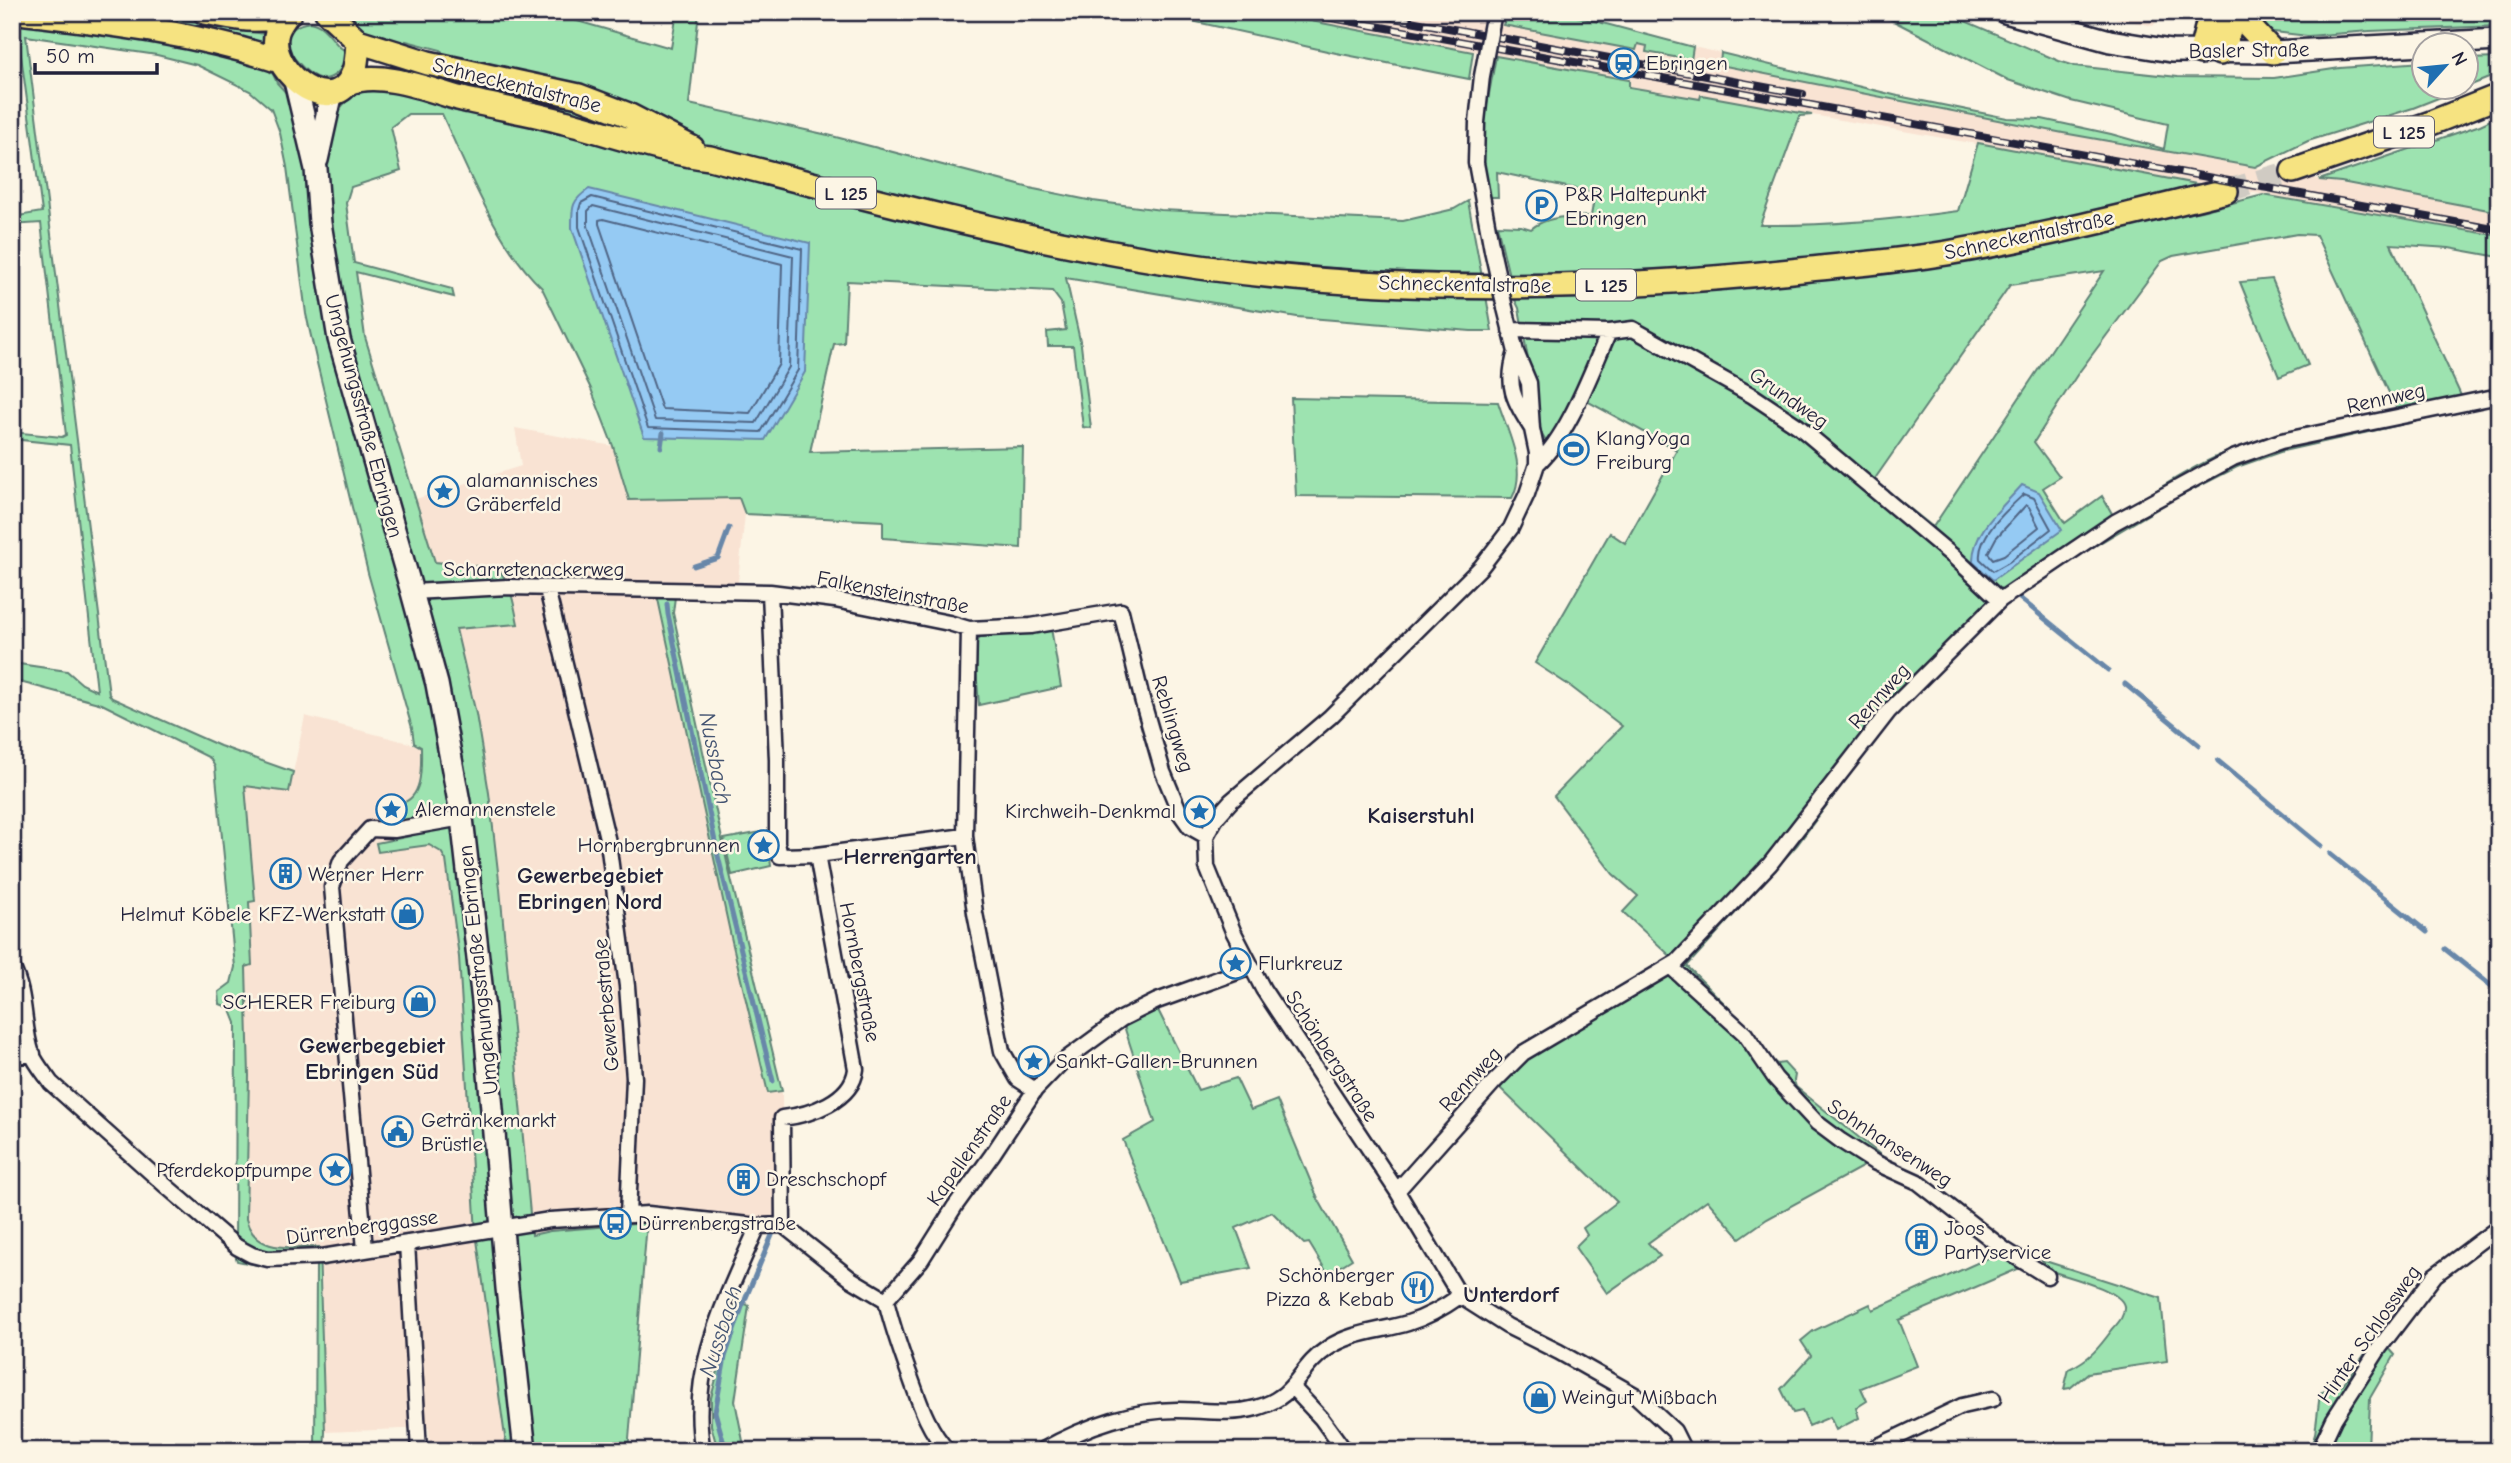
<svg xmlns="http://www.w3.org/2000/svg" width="2511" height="1463" font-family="'Comic Neue',sans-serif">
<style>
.built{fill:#f9e3d3}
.green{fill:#9de3b0;stroke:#608276;stroke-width:2;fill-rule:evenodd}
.water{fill:#95caf3;stroke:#6787a9;stroke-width:2}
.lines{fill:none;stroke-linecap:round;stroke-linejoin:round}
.shore{stroke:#506585;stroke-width:2}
.stream{stroke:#6787a9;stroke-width:5}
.primary-tunnel{stroke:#d0cbc3;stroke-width:23;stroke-dasharray:23 11;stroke-linecap:butt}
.street-casing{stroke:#22223b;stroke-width:19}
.secondary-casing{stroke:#22223b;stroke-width:26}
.primary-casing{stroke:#22223b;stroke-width:28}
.street{stroke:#fcf5e5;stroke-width:14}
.secondary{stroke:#fcf5e5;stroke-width:21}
.primary{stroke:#f6e381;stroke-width:23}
.rail-casing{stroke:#22223b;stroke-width:8}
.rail{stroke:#fcf5e5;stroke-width:5;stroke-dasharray:16;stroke-linecap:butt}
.street-bridge-casing{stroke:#22223b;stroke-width:19;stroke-linecap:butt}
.street-bridge{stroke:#fcf5e5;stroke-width:14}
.labels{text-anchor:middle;stroke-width:5;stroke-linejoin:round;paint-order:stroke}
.shield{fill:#fcf5e5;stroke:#63616e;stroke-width:2}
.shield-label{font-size:19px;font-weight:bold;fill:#22223b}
.street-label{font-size:21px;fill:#22223b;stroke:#fcf5e5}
.poi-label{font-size:21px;fill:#22223b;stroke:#fcf5e5;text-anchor:start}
.water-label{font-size:23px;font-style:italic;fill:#445472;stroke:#fcf5e5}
.neighbourhood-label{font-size:23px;font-weight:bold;fill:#22223b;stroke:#fcf5e5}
</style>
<rect width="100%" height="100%" fill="#fcf5e5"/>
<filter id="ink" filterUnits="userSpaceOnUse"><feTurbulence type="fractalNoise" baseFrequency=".0143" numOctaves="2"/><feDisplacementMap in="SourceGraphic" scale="14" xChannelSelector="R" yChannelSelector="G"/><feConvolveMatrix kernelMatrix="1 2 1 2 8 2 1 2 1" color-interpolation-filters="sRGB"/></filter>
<g filter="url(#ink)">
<!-- built -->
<path class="built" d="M1264,12H1432L1636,50L1637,44L1648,46L1647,52L1690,60L1693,47L1721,53V65L1853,92L2063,133L2499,212V236L1705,96L1701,95L1700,99L1689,98L1628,86V80Z
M2087,12H2164L2153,26Z
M515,428L613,446L629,500L739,498L745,514L737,591L656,590L731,937L768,1093L782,1091L783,1225L648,1214L647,1223L550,1231L532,1236L500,889L476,714L456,628L518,624L513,598L504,575L498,568L435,563L416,499L521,466Z
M305,716L421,746V777L415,792L409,800L402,803L387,804L379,809L377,815L394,821L409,820L411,836L377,843L378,852L429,845L441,852L446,860L459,957L476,1233L507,1451H430L429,1428L325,1432L321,1263L255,1238L249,1231L246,1219V967L252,964L249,901H254L245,786L289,792Z"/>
<!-- green -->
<path class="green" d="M100,12H142L269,35L267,46Z
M349,12H546L671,48L677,12H699L689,104L828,135L1034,189L1093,201L1161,210L1403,221L1454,209L1468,201L1482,277H1446L1254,262L1057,234L711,150L444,56L441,50L406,41L403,47L364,32Z
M1151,12H1264L1473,52L1469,79L1336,53Z
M1508,12H1561L1693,47L1691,60L1646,52L1647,46L1638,44L1636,50L1503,25Z
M1876,12H1944L2059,61L2075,66L2178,77L2274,78L2340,68L2423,62L2424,88H2466V59L2499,58V74L2413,108L2308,141L2255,167L2063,133L1720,65L1721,53L1898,96L2007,118L2042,119L2111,134L2164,149L2168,124L2071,101L2008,80Z
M2250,12H2499V26L2370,31L2308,36L2265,31Z
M12,18L166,42L260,64L273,74L277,83L289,96L325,186C327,148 326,89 379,90C400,91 423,98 444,102L447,109L464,113L462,107L964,229L1486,296L1492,331H1471L1297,317L1066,278L1081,345L1091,428L1083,427L1073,346H1048L1047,332L1066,330L1061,303L1052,291L847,281L844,343L834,344L810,452L1023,447L1021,548L883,538V521L745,514L739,498L629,500L613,446L591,389L542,288C498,247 467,169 442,114H408L391,127L401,171L351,187L346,203L354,263L452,289L454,297L356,272L365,337L435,562L497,568C511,582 514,605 518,624L456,629L476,714L489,793L500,889L532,1235L550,1231L647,1223L628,1451H507L476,1233L459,957L446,860L441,852L429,845L378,852L376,843L411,836L409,820H381L377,815L379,809C387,804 392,805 401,803C424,798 421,764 421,747L414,743L412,728L368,573L317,363L306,314L287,167L280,133L271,109L250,91L197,65L157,55L26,36L109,694L112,698L220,746L293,772L289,792L245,786L255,901L249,902L252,965L246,967L249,1076L246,1219C255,1254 291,1247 319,1247L325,1432L324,1451H315L316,1264L262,1266L237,1261L235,1254L236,1023L230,1008L220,1004L219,992L231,983L235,967L215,767L210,758L102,704L12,680V663L67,671L82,684L97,691L70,445L12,439V432L62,437L66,435L41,223L12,225V217L42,212L18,33L12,32Z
M310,22C330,26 332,47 350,53C328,102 304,72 283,43C290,30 295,24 310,22Z
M1496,56L1629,80V87L1700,99L1701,95L1812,115L1800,116L1760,225C1827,226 1892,220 1958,211L1978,143L2202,185L2167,196L2023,230L1900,250L1677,272L1509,276L1497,225L1521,226L1531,229C1547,215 1571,217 1591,216L1595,193L1497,172L1498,197H1489L1484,166V121Z
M452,78L564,103L605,116L633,126L642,137C581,112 518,99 454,85Z
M2499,116V212L2341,182L2319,180L2480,125Z
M2263,195L2499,236V257L2449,248L2391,244L2463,400L2499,392V403L2283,451L2237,467L2174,499L2083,553L2006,605L1973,635L1893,716L1797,845L1687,966L1738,1017L1766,1055L1777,1064L1784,1063L1795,1075L1794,1081L1796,1087L1882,1156L1767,1219L1740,1238L1707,1200L1648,1243L1660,1256L1607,1293L1575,1247L1587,1235L1583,1228L1617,1202L1497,1085L1525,1060L1677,962L1623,912L1638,896L1613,874L1554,796L1622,726L1570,686L1535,663L1608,536L1610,533L1625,543L1677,450L1576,395L1551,442L1545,440L1541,433L1519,308L1513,296L1881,271L2201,211ZM2297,234L2316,235L2398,412C2344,423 2281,431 2230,451C2189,467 2151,494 2114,517L2102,496L2065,523L2043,488L2060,477L2034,442L2077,375L2162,261L2173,256ZM2104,271L1933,527L1874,480L2010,285Z
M2272,279L2308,365L2279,377L2240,282Z
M1291,398L1498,402C1507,431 1528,469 1512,498L1296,496Z
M676,589L673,613L727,862L782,1091L768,1093L731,937L656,590Z
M1051,628L1061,687L979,705L974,645L980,638L986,636Z
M767,831L771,866L732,875L724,839Z
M1158,1010L1198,1090L1236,1078L1251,1110L1277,1100L1317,1197L1352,1259L1328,1274L1309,1243L1304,1244L1272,1212L1236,1228L1251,1268L1180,1281L1123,1140L1155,1122L1124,1026Z
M1999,1253L2020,1268L1899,1320L1917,1366L1861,1388L1867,1401L1856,1408L1859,1418L1836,1430L1830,1417L1809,1426L1802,1411L1793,1413L1781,1389L1811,1356L1801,1341L1813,1331L1870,1304L1873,1310Z
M2042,1260L2161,1298L2167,1361L2088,1373L2070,1388L2064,1389L2069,1369C2090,1359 2098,1349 2112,1330C2118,1323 2125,1316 2124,1306C2121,1289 2064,1276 2048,1270Z
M737,1299L749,1306L735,1401L745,1451H718L711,1425V1398Z
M2378,1336L2395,1355L2370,1398L2368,1451H2310L2315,1434L2320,1393L2343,1384Z"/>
<!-- water -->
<path class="water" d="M589,189L810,243L805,372L765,440L644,437L572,228C572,207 571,201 589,189Z
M2022,485L2039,492L2062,530L1993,580L1973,562C1972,531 2003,507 2022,485Z"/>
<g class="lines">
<!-- shore -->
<path class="shore" d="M592,197L802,249L798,370L761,432L648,428L579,227V210L581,203Z
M593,206L793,256L789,367L756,423L655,420L588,226V211Z
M603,219L782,264L779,364L750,413L662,409L599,224V220Z
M2024,494L2034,498L2051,529L2009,562L1993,571L1980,559C1977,536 2008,509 2024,494Z
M2026,505L2029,507L2039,527L2004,555L1993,559L1988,553L1996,538Z"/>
<!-- stream -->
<path class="stream" d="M661,447L663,433
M694,566L718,558L729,528
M2017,596L2108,670
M667,604L668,614L718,856L773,1081
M2125,684L2199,745
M2218,761L2321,846
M2330,854L2427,932
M2445,949L2499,992
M726,1451L715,1412L725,1357L742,1307L775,1228"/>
<!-- primary-tunnel -->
<path class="primary-tunnel" d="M2226,191L2293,171"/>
<defs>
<path id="street" d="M1482,76L1477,122L1476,163L1492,250
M1505,308L1516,352L1529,383L1532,429L1537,453V464L1527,494L1511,528L1481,567L1330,717L1231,801L1216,818L1206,836L1207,867L1233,931L1263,989L1397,1191L1460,1296L1507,1326L1559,1352L1635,1395L1674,1431L1684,1451
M1510,330L1609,332L1633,329L1753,396L1798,426L1954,557L2000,600
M1516,352C1505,386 1514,400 1532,429
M1537,464C1569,435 1591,372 1609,332
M547,589L608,842L627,986L634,1078L628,1215
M412,592L508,587L770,592L835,600L949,623L969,629L1031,626L1121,611L1142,699L1163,772L1180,813L1190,827L1206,836
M770,592L777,760V843L780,856L817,855L965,836
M969,629L965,836L975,913L1002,1051L1018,1079L1035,1090
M1670,966L1745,1034L1775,1078L1817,1123L1841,1141L1874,1162L1918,1182L2005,1250L2047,1276
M12,967C27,995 22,1026 32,1054C36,1064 45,1074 51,1083L166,1186L237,1247L252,1255L268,1259L322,1257L550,1220L648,1214L758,1226L783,1225L851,1279L886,1300C891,1323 899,1345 907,1368C918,1397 926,1428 948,1451
M12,1056L33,1054
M1397,1191L1494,1082L1523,1053L1677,962L1770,864L1889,711L2000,600L2115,522L2233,458L2281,441L2499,396
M783,1225L782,1118C810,1115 852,1101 856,1069L817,855
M407,1243L419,1451
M365,1249L332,887L341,861L370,829L394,830L462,818
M886,1300L921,1260L955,1206L992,1155L1035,1090L1061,1063L1121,1019L1157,1001L1251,967
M1293,1388L1321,1418L1345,1451
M703,1451C687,1371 727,1297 758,1226
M1041,1451C1082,1428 1128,1410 1177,1410C1202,1410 1231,1415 1256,1408C1299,1396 1296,1369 1328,1348C1351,1332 1382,1331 1408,1323C1428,1317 1443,1308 1460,1296
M1868,1451L1962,1406L1993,1399
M2319,1451L2334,1419L2380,1347L2435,1275L2499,1227"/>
<path id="secondary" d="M2005,12L2110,41L2171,51L2273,52L2499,40
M295,81L316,169L320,223L339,339L412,592L437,684L462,818L483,1002L507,1288L525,1451
M317,160L332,92"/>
<path id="primary" d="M19,12C107,23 196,33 280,61
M205,12C238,18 258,25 290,12
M327,12L358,41L428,63L579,96L626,114L692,148
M2242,12L2245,22L2273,52
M288,13C284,19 279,25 277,32C266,68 324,115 348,83C357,71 357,55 358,41
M2201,52L2211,12
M2220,53L2236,12
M348,83C379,70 427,89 458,98C493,107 529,112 564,122C612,134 660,152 710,158C872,199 1034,244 1200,267C1398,295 1602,291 1801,270C1849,265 1899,261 1947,253C2041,237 2133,214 2226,191
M2293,171L2431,123L2499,96"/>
</defs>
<!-- street casing -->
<use href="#street" class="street-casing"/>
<!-- secondary casing -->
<use href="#secondary" class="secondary-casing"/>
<!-- primary casing -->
<use href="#primary" class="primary-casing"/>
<!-- street -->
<use href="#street" class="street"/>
<!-- secondary -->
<use href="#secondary" class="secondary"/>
<!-- primary -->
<use href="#primary" class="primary"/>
<defs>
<path id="rail" d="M1299,12L2499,230
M1362,12L1803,94"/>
</defs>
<!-- rail casing -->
<use href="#rail" class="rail-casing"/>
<!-- rail -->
<use href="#rail" class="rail"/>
<defs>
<path id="street-bridge" d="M1482,76L1494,12
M1492,250L1505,308"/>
</defs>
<!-- street-bridge casing -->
<use href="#street-bridge" class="street-bridge-casing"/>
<!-- street-bridge -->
<use href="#street-bridge" class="street-bridge"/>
</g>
</g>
<!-- icons -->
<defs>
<symbol id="station-ring" viewBox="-11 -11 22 22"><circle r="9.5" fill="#fcf5e5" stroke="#1f6fb2" stroke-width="1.5"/><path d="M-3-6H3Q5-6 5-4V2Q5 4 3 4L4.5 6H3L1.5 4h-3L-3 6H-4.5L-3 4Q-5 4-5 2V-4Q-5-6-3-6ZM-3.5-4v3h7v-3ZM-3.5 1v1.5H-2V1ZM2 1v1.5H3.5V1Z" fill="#1f6fb2"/></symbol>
<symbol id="parking-ring" viewBox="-11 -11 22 22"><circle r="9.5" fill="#fcf5e5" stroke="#1f6fb2" stroke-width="1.5"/><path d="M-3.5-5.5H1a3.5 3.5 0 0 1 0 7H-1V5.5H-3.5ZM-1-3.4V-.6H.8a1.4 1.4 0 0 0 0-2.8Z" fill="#1f6fb2"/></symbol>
<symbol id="stadium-ring" viewBox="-11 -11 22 22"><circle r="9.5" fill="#fcf5e5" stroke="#1f6fb2" stroke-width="1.5"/><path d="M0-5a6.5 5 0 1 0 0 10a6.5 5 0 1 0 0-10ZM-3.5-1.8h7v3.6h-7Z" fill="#1f6fb2"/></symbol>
<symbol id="sight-ring" viewBox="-11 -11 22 22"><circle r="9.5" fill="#fcf5e5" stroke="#1f6fb2" stroke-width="1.5"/><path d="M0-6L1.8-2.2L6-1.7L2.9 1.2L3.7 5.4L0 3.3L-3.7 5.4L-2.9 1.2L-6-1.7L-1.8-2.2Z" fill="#1f6fb2"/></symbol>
<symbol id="building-ring" viewBox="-11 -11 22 22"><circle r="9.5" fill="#fcf5e5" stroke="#1f6fb2" stroke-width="1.5"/><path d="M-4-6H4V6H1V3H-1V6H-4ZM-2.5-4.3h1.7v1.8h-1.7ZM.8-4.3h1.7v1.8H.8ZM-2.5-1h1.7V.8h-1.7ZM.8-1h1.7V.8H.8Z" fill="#1f6fb2"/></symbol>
<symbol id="shop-ring" viewBox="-11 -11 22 22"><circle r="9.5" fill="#fcf5e5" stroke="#1f6fb2" stroke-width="1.5"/><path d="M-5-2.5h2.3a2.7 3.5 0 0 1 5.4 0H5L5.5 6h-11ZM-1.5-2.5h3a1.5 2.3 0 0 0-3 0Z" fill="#1f6fb2"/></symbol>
<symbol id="civic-ring" viewBox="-11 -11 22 22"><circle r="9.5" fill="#fcf5e5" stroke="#1f6fb2" stroke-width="1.5"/><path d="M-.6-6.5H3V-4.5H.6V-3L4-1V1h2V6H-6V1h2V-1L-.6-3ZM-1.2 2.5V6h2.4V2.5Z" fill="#1f6fb2"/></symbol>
<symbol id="bus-ring" viewBox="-11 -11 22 22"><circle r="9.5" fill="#fcf5e5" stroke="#1f6fb2" stroke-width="1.5"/><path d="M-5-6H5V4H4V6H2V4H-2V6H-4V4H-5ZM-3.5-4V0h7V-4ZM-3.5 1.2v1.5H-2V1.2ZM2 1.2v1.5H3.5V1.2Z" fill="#1f6fb2"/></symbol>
<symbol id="restaurant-ring" viewBox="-11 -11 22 22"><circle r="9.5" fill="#fcf5e5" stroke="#1f6fb2" stroke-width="1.5"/><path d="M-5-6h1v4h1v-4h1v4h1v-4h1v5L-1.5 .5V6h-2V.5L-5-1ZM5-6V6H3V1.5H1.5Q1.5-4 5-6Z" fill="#1f6fb2"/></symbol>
</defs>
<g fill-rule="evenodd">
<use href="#station-ring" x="1606" y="46" width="35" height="35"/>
<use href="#parking-ring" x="1524" y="188" width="35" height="35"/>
<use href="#stadium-ring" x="1556" y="432" width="35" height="35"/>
<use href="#sight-ring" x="426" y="474" width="35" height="35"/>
<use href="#sight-ring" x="374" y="792" width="35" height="35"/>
<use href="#sight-ring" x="1182" y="794" width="35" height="35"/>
<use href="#sight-ring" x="746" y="828" width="35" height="35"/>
<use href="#building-ring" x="268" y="856" width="35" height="35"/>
<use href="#shop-ring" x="390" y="896" width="35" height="35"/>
<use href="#sight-ring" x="1218" y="946" width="35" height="35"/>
<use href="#shop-ring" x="402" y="984" width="35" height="35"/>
<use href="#sight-ring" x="1016" y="1044" width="35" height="35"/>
<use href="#civic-ring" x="380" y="1114" width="35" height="35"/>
<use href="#sight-ring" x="318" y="1152" width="35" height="35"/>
<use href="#building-ring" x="726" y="1162" width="35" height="35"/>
<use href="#bus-ring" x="598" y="1206" width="35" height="35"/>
<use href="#building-ring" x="1904" y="1222" width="35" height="35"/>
<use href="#restaurant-ring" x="1400" y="1270" width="35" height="35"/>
<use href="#shop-ring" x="1522" y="1380" width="35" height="35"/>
</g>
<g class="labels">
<!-- shield labels -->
<g class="shield">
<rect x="2374" y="116.5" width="60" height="31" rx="5"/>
<rect x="816" y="177.5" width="60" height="31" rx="5"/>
<rect x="1576" y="269.5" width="60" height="31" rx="5"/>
</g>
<g class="shield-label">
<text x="2404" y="139">L 125</text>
<text x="846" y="200">L 125</text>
<text x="1606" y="292">L 125</text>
</g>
<!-- street labels -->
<g class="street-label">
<text transform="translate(2249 50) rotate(-1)" y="7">Basler Straße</text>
<text transform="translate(517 85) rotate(14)" y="7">Schneckentalstraße</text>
<text transform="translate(2029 235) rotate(-12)" y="7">Schneckentalstraße</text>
<text transform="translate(1465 284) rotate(1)" y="7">Schneckentalstraße</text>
<text transform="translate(1789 398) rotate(35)" y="7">Grundweg</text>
<text transform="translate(2386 398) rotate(-12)" y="7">Rennweg</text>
<text transform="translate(364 416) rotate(75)" y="7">Umgehungsstraße Ebringen</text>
<text x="534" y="576">Scharretenackerweg</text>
<text transform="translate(893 592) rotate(11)" y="7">Falkensteinstraße</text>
<text transform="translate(1879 696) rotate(-48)" y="7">Rennweg</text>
<text transform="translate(1173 724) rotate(73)" y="7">Reblingweg</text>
<text transform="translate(478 970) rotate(-96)" y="7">Umgehungsstraße Ebringen</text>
<text transform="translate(860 972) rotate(79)" y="7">Hornbergstraße</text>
<text transform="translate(606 1005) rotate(-95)" y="7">Gewerbestraße</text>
<text transform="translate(1332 1056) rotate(57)" y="7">Schönbergstraße</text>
<text transform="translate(1470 1079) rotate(-47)" y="7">Rennweg</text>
<text transform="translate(1890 1143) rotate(33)" y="7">Sohnhansenweg</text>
<text transform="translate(969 1150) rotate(-55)" y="7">Kapellenstraße</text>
<text transform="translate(362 1227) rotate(-8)" y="7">Dürrenberggasse</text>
<text transform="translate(2369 1334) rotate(-55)" y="7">Hinter Schlossweg</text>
</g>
<!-- poi labels -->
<g class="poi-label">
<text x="1646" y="70">Ebringen</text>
<text x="1565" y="201">P&amp;R Haltepunkt<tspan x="1565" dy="24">Ebringen</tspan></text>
<text x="1596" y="445">KlangYoga<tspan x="1596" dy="24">Freiburg</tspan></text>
<text x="466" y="487">alamannisches<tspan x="466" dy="24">Gräberfeld</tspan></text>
<text x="415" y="816">Alemannenstele</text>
<text x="1176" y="818" text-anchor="end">Kirchweih-Denkmal</text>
<text x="740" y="852" text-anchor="end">Hornbergbrunnen</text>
<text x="308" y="881">Werner Herr</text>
<text x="385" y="921" text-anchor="end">Helmut Köbele KFZ-Werkstatt</text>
<text x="1258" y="970">Flurkreuz</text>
<text x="396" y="1009" text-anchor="end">SCHERER Freiburg</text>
<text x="1056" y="1068">Sankt-Gallen-Brunnen</text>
<text x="421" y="1127">Getränkemarkt<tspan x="421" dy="24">Brüstle</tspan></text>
<text x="312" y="1177" text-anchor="end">Pferdekopfpumpe</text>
<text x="766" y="1186">Dreschschopf</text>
<text x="638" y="1230">Dürrenbergstraße</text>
<text x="1944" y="1235">Joos<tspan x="1944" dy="24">Partyservice</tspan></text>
<text x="1394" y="1282" text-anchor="end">Schönberger<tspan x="1394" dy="24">Pizza &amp; Kebab</tspan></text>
<text x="1562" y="1404">Weingut Mißbach</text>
</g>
<!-- water labels -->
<g class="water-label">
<text transform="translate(716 758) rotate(79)" y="8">Nussbach</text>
<text transform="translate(720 1331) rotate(-72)" y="8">Nussbach</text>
</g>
<!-- neighbourhood labels -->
<g class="neighbourhood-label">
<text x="1421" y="823">Kaiserstuhl</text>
<text x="910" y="864">Herrengarten</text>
<text x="590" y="883">Gewerbegebiet<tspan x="590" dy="26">Ebringen Nord</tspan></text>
<text x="372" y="1053">Gewerbegebiet<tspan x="372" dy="26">Ebringen Süd</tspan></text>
<text x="1511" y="1302">Unterdorf</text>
</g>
</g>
<!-- margin -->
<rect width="2511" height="1463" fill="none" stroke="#fcf5e5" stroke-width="42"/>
<rect x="21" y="21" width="2469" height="1421" fill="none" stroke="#22223b" stroke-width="2.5" filter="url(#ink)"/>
<!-- north arrow -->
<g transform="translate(2445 66) rotate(63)"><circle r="33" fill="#fcf5e5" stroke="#a5a1a1" stroke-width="2"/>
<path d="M0-5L12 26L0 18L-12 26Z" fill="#1f6fb2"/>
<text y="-10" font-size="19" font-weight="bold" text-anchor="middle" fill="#22223b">N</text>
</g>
<!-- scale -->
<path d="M35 63v10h122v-10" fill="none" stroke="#22223b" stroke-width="3.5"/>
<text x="46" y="63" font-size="21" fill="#22223b" stroke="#fcf5e5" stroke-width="5" paint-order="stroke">50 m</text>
</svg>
